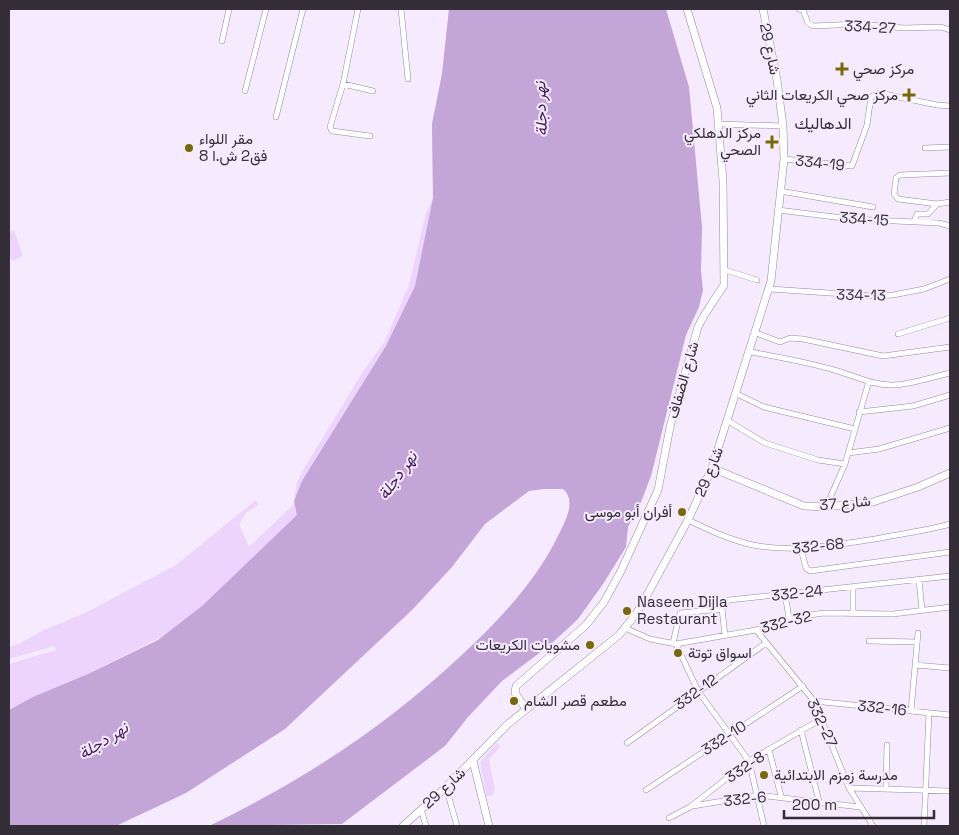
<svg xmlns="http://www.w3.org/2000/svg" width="959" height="835" font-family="'Space Grotesk',Vazirmatn,sans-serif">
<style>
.green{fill:#ecd4fd}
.water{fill:#c3a5d8}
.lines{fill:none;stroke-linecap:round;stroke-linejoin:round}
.street-casing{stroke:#96899f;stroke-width:6}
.secondary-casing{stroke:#96899f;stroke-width:8}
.street{stroke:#fff;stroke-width:5}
.secondary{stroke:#fff;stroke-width:7}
.poi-dot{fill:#776a03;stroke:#f6eafe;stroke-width:2}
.labels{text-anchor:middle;stroke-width:4;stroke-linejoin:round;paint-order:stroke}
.street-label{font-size:15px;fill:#342e38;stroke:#f6eafe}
.poi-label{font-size:15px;fill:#342e38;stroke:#f6eafe;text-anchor:start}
.water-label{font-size:16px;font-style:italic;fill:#421a57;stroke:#f6eafe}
.neighbourhood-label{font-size:16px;fill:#342e38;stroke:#f6eafe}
</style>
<rect width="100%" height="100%" fill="#f6eafe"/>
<!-- green -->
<path class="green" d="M449,9L444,201L405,313L307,508L196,619L9,714V664L56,650L55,646L9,659V647L19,644L44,630L85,613L176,565L256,500L258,505L246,513L239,524L249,547L294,504L296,485L302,472L362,373L385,341L409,285L426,213L433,198L432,124L442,74Z
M14,230L23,256L12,261L9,253V232Z
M497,743L500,747L489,759L495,789L493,795L487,797L480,762Z"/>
<!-- water -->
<path class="water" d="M449,9H666L689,87L702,227L701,271L703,290L699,307L686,335L651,476L641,502L628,527L626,547L603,584L578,619L550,645L502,681L468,717L445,746L342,824L209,826C304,780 388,725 465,652C501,618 537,580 559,534C565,521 577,501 563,489H544L529,491L485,524L452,567L412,610L285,729L186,793L116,826H9V710L33,697L88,674L158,640L202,606L297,515L294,501L302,481L386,346L415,286L433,198L432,124L442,74Z"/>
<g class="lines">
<defs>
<path id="street" d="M358,9L343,84L330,127L332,131L370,136
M401,9L408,79
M799,9L803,10L808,23L813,26L860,24L904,28L941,27L950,30
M222,41L229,9
M343,84L373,91
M245,91L266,9
M276,117L303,9
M719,124L783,126
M925,148L950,147
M784,159L852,166L867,125L871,97L879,93L937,105L950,106
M950,173L900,175L896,178L894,194L898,199L937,204L950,202
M780,191L873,207
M778,210L851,219L939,223L950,226
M914,222L917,214H928L937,204
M725,270L757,280
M770,289L874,296L893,295L924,289L950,279
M756,333L780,342L790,338L803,339L883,356L950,347
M898,334L950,318
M751,352C778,357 807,362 834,370C853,375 873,386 894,385C913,384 932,377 950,373
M737,394L764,407L855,429
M859,412L913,406L950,395
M728,421L765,443L818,460L845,464
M848,453L879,449L950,428
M826,507L845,464L869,381
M688,520C709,530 730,540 753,545C794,553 833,545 875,539C900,534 925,531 950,524
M801,549L806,568L810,571L950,552
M919,580L922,610
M853,587V613
M785,594L789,618
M722,609L725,635
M625,628L650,639L676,644L756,630L789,618L824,613L893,614L950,607
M756,630L814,701L849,788L873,826
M869,641L917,642
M673,643L680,613L722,609L729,600L950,576
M676,644L698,691L749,761L764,826
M915,665L950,668
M814,701L950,715
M911,711L918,633
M801,730L819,801
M627,743L766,643
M769,750L781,796
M446,787L457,826
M849,788L950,791
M886,789L887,745
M646,790L803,686
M693,806L758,795L860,807
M421,809L426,826
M669,818L690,807L749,761L823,718
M924,826L929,713"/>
<path id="secondary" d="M712,468L804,506L826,507L873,502L918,487L950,473
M526,709L515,693L516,686L586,625L604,602L621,571L658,490L670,427L698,327L705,314L724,285L723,181L717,108L687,9
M473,761L489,826
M403,826L446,787L508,724L619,635L636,614L647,595L688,520L712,468L771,281L784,159L783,126L777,80L763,9"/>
</defs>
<!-- street casing -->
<use href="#street" class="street-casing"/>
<!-- secondary casing -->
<use href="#secondary" class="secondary-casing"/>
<!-- street -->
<use href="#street" class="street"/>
<!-- secondary -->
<use href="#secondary" class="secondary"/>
</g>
<!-- markers -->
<g class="poi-dot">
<path d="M839.5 61.5h5v5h5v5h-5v5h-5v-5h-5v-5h5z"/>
<path d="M906.5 87.5h5v5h5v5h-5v5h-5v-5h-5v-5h5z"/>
<path d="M769.5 134.5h5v5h5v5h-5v5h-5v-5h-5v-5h5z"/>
<circle cx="189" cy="148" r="5"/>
<circle cx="682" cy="512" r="5"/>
<circle cx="627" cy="611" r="5"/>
<circle cx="590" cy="645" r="5"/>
<circle cx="678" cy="653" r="5"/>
<circle cx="514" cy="701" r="5"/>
<circle cx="764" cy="775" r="5"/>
</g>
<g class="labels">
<!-- street labels -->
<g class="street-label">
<text transform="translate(870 27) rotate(3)" y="5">334-27</text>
<text transform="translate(770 49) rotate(78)" y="5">شارع 29</text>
<text transform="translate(820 163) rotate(6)" y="5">334-19</text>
<text transform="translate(864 219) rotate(4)" y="5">334-15</text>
<text transform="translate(861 295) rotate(1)" y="5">334-13</text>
<text transform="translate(683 380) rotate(-74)" y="5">شارع الضفاف</text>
<text transform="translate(709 472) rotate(-68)" y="5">شارع 29</text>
<text transform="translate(845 503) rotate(-5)" y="5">شارع 37</text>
<text transform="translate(818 546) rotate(-6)" y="5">332-68</text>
<text transform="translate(797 593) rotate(-6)" y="5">332-24</text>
<text transform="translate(786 622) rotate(-14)" y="5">332-32</text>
<text transform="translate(696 692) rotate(-36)" y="5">332-12</text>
<text transform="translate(882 708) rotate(6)" y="5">332-16</text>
<text transform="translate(822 723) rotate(65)" y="5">332-27</text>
<text transform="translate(724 738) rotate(-33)" y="5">332-10</text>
<text transform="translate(745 767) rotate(-34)" y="5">332-8</text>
<text transform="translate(444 788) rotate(-43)" y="5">شارع 29</text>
<text transform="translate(745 799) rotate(-6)" y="5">332-6</text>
</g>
<!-- poi labels -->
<g class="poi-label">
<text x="853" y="74">مركز صحي</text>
<text x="898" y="100" text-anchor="end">مركز صحي الكريعات الثاني</text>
<text x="761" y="138" text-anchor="end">مركز الدهلكي<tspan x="761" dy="17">الصحي</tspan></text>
<text x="199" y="144">مقر اللواء<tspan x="199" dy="17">8 فق2 ش.ا</tspan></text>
<text x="672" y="517" text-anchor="end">أفران أبو موسى</text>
<text x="637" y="607">Naseem Dijla<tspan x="637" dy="17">Restaurant</tspan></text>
<text x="580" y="650" text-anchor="end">مشويات الكريعات</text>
<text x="688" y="658">اسواق توتة</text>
<text x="524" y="706">مطعم قصر الشام</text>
<text x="774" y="780">مدرسة زمزم الابتدائية</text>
</g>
<!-- water labels -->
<g class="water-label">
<text transform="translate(540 109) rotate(-92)" y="6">نهر دجلة</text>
<text transform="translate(397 475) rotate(-54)" y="6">نهر دجلة</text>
<text transform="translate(103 740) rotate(-32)" y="6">نهر دجلة</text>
</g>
<!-- neighbourhood labels -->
<g class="neighbourhood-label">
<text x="823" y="129">الدهاليك</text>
</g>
</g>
<!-- border -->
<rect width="959" height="835" fill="none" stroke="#342e38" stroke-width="20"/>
<!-- scale -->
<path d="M784 810v8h150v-8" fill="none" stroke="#342e38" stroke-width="2.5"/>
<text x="792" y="810" font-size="15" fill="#342e38" stroke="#f6eafe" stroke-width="4" paint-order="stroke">200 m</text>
</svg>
